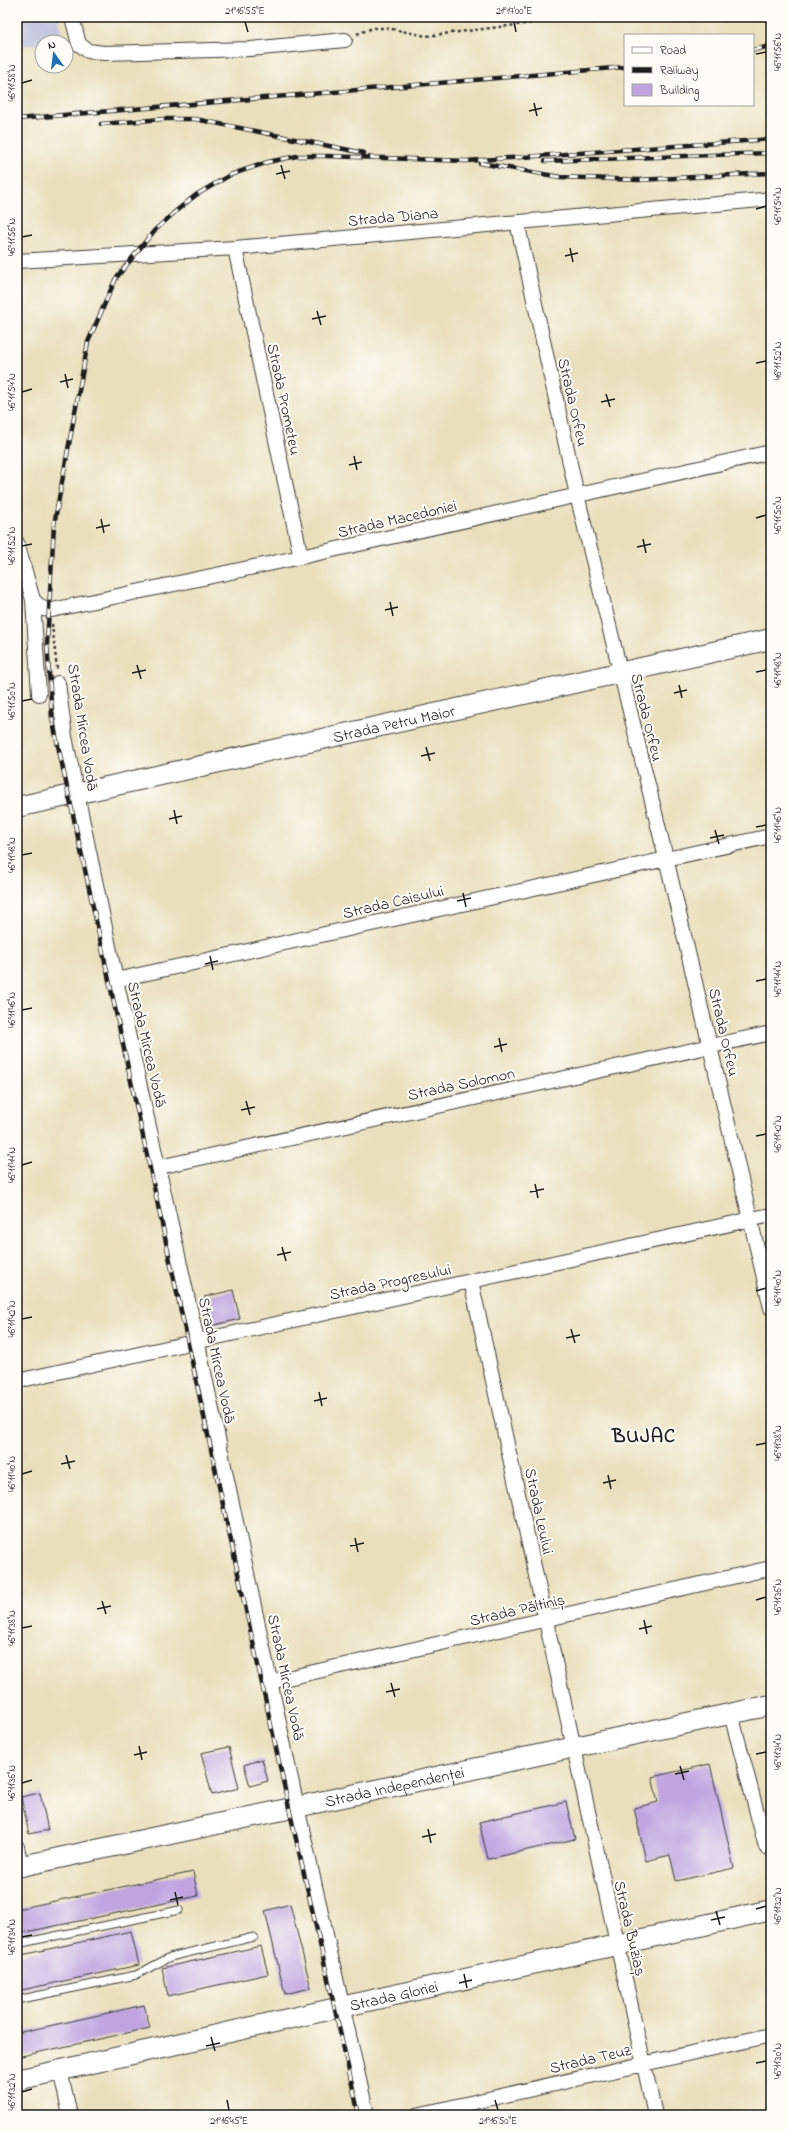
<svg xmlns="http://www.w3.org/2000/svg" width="788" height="2132" font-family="'Indie Flower',sans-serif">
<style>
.industrial{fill:#c0c2dd}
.building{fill:#bfa4e0}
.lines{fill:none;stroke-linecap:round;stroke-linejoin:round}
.lane-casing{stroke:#3b3934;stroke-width:9}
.street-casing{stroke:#3b3934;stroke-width:16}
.secondary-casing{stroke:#3b3934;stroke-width:22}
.path{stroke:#3b3934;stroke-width:2.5;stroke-dasharray:3 3;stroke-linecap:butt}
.lane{stroke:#fff;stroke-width:7}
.street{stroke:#fff;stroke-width:14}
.secondary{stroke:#fff;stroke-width:20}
.rail-casing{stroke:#1c1c1c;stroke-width:4.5}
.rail{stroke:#fdfcf7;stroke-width:3;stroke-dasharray:9;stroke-linecap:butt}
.ticks{fill:none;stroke:#1c1c1c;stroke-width:1.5}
.labels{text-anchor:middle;stroke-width:4;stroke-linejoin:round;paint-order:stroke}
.street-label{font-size:16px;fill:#1c1c1c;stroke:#fdfcf7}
.district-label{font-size:20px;font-weight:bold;letter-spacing:1px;fill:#1c1c1c;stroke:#fdfcf7}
.neatline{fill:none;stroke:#1c1c1c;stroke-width:1.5}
.ticks-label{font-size:10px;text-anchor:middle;fill:#1c1c1c}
</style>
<rect width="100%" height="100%" fill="#fdfcf7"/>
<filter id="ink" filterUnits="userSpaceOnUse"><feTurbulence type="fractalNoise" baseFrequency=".025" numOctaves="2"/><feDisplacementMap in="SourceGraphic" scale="8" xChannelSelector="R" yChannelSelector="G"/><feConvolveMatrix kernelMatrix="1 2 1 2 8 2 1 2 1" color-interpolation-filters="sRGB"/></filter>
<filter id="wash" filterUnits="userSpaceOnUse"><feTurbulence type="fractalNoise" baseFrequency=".012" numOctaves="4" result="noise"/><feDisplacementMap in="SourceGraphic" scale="16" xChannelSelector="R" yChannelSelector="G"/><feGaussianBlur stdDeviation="0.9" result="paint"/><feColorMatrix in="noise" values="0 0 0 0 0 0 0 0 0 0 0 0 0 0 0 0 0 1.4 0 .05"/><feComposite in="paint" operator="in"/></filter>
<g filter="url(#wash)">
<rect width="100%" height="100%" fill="#eadfbc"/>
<!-- industrial -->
<path class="industrial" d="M17,17H59L62,42H42V44L17,46Z"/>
<g id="blocks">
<!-- building -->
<path class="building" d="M233,1290L240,1319L210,1326L204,1297Z
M229,1747L239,1788L212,1795L201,1753Z
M262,1759L268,1781L250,1786L244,1765Z
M710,1764L734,1868L676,1881L670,1855L646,1861L634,1808L658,1802L652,1777Z
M40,1793L48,1830L29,1834L21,1797Z
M566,1802L575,1839L488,1859L479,1822Z
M193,1872L198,1896L17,1934V1909Z
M290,1904L311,1988L285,1994L265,1911Z
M131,1931L139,1965L17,1991V1956Z
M261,1946L268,1974L168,1996L162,1968Z
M144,2005L150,2028L17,2057V2033Z"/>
</g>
</g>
<g filter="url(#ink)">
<use href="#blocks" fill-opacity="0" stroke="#3b3934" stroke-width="1"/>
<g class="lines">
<defs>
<path id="lane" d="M17,1944L179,1910
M17,2000L136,1975L170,1957L254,1937"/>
<path id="street" d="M72,17L79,44L88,51L104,53L250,49L345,40
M517,222L577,495L666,858L771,1308
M235,248L301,557
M17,261L235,248L771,199
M17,543L33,600L39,694
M33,600L43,609L52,610L301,557L771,452
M58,683L65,737L116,980L197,1340L297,1807L367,2115
M116,980L771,836
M159,1167L771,1033
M471,1281L655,2115
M17,1381L771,1215
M270,1682L771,1568
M731,1714L766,1847
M17,1847L21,1866
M60,2070L70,2115
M417,2115L771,2035"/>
<g id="secondary">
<path id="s1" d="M17,807L771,639"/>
<path id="s2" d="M17,1867L771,1705"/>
<path id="s3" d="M17,2080L771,1910"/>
</g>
</defs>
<!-- lane casing -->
<use href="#lane" class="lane-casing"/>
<!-- street casing -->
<use href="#street" class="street-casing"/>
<!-- secondary casing -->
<use href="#secondary" class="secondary-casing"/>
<!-- path -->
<path class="path" d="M357,34L373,28H387L426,36L581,17
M52,624L57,669"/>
<!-- lane -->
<use href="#lane" class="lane"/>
<!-- street -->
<use href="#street" class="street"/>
<!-- secondary -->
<use href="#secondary" class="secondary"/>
<defs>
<path id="rail" d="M753,50L771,46
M17,119L625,67
M101,124L163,119H195L364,153
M545,161L771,153
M480,163L560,177L639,180L771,173
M359,2115L289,1808L52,718L47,643L54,525L88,342L116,278L154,231L176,211L196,195L230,175L268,162L297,156H326L467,161L771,139"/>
</defs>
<!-- rail casing -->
<use href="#rail" class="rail-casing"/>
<!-- rail -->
<use href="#rail" class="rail"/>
</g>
</g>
<!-- ticks -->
<path class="ticks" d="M245,22L248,32M514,22L516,32M756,54L766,52M22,83L32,80M534,103L537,116M529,111L542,108M281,165L285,179M276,174L290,171M756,209L766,206M22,237L32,235M570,248L573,262M565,256L578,253M317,311L321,325M312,319L326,316M756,363L766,361M65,374L68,388M60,382L73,379M22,392L32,389M606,394L610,407M601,402L615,399M354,456L357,470M349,465L362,462M756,518L766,515M101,519L104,533M96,528L110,525M643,539L646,553M22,546L32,544M637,547L651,544M390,602L393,616M385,610L398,607M137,665L141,679M756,672L766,670M132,673L146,670M679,685L682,698M674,693L687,690M22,701L32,699M426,747L430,761M421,756L435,753M174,810L177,824M169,819L182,816M756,827L766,825M715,830L719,844M710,838L724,835M22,855L32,853M463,893L466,907M457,901L471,898M210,956L213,970M205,964L218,961M756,981L766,979M22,1010L32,1008M499,1038L502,1052M494,1047L507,1044M246,1101L250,1115M241,1110L255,1107M756,1136L766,1134M22,1165L32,1162M535,1184L538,1198M530,1192L544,1189M282,1247L286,1261M277,1255L291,1252M756,1291L766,1288M22,1319L32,1317M571,1329L575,1343M566,1338L580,1335M319,1392L322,1406M314,1401L327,1398M756,1445L766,1443M66,1455L70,1469M61,1464L75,1461M22,1474L32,1471M608,1475L611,1489M603,1483L616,1480M355,1538L358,1552M350,1546L364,1543M756,1600L766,1597M102,1601L106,1614M97,1609L111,1606M644,1620L647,1634M22,1628L32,1626M639,1629L652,1626M391,1683L395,1697M386,1692L400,1689M139,1746L142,1760M756,1754L766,1752M134,1755L147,1752M680,1766L684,1780M675,1774L689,1771M22,1783L32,1780M428,1829L431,1843M422,1837L436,1834M175,1892L178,1905M170,1900L183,1897M756,1909L766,1906M716,1911L720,1925M711,1920L725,1917M22,1937L32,1935M464,1974L467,1988M459,1983L472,1980M211,2037L215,2051M206,2046L220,2043M756,2063L766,2061M22,2092L32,2089M227,2100L229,2110M495,2100L498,2110"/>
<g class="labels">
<!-- street labels -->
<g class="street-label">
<text transform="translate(393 216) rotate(-5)" y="6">Strada Diana</text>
<text transform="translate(285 399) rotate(78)" y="6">Strada Prometeu</text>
<text transform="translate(574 402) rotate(77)" y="6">Strada Orfeu</text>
<text transform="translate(397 518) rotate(-13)" y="6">Strada Macedoniei</text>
<text transform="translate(648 717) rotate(76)" y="6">Strada Orfeu</text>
<text dy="6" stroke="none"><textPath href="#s1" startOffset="386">Strada Petru Maior</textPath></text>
<text transform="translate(84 727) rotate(81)" y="6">Strada Mircea Vodă</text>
<text transform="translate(393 901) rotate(-13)" y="6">Strada Caisului</text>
<text transform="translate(725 1032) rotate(77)" y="6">Strada Orfeu</text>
<text transform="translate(148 1044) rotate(77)" y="6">Strada Mircea Vodă</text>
<text transform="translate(461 1083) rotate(-12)" y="6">Strada Solomon</text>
<text transform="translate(390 1281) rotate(-12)" y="6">Strada Progresului</text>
<text transform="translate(218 1360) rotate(78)" y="6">Strada Mircea Vodă</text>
<text transform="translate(540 1511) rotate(78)" y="6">Strada Leului</text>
<text transform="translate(517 1609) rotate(-13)" y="6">Strada Păltiniș</text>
<text transform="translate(287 1677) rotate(78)" y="6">Strada Mircea Vodă</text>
<text dy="6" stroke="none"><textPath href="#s2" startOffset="386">Strada Independenței</textPath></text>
<text transform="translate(631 1928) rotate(77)" y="6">Strada Buziaș</text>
<text dy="6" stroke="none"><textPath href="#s3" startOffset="386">Strada Gloriei</textPath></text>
<text transform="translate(590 2058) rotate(-13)" y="6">Strada Teuz</text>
</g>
<!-- district labels -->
<g class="district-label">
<text x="644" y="1442">BUJAC</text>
</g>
</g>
<!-- margin -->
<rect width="788" height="2132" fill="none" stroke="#fdfcf7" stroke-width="44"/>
<!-- legend -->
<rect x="624" y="34" width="130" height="72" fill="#fdfcf7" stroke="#a3a29f"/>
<rect x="632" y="47" width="20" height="6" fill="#ffffff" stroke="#a3a29f"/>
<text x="660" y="54" font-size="12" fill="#1c1c1c">Road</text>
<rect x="632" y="67" width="20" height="6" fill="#1c1c1c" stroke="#a3a29f"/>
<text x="660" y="74" font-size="12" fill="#1c1c1c">Railway</text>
<rect x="632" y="84" width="20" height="12" fill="#bfa4e0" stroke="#a3a29f"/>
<text x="660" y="94" font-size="12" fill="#1c1c1c">Building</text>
<!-- north arrow -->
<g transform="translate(54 54) rotate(346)"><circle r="19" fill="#fdfcf7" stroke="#a3a29f"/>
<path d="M0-3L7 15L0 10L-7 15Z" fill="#1f6fb2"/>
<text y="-6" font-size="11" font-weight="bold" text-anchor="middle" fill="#1c1c1c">N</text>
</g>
<rect x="22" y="22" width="744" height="2088" class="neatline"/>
<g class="ticks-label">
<text x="245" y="14">21°16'55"E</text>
<text x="514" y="14">21°17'00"E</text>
<text transform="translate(777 52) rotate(-90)" y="4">46°11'56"N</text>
<text transform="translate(11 83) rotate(-90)" y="4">46°11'58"N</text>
<text transform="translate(777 206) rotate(-90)" y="4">46°11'54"N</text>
<text transform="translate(11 237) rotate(-90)" y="4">46°11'56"N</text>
<text transform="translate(777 361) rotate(-90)" y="4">46°11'52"N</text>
<text transform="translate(11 392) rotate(-90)" y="4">46°11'54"N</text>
<text transform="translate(777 515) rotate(-90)" y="4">46°11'50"N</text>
<text transform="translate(11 546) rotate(-90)" y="4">46°11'52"N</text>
<text transform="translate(777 670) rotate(-90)" y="4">46°11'48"N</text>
<text transform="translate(11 701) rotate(-90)" y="4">46°11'50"N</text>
<text transform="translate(777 825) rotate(-90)" y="4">46°11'46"N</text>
<text transform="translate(11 855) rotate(-90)" y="4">46°11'48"N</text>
<text transform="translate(777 979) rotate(-90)" y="4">46°11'44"N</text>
<text transform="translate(11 1010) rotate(-90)" y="4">46°11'46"N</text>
<text transform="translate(777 1134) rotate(-90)" y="4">46°11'42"N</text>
<text transform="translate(11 1165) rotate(-90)" y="4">46°11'44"N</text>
<text transform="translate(777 1288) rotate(-90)" y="4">46°11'40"N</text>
<text transform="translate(11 1319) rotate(-90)" y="4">46°11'42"N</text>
<text transform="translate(777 1443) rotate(-90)" y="4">46°11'38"N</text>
<text transform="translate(11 1474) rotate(-90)" y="4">46°11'40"N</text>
<text transform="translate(777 1597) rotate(-90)" y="4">46°11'36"N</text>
<text transform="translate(11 1628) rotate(-90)" y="4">46°11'38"N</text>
<text transform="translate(777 1752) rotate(-90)" y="4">46°11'34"N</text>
<text transform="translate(11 1783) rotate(-90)" y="4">46°11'36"N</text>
<text transform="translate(777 1906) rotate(-90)" y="4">46°11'32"N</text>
<text transform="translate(11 1937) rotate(-90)" y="4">46°11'34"N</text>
<text transform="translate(777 2061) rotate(-90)" y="4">46°11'30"N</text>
<text transform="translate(11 2092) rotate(-90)" y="4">46°11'32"N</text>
<text x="229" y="2124">21°16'45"E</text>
<text x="498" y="2124">21°16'50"E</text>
</g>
</svg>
